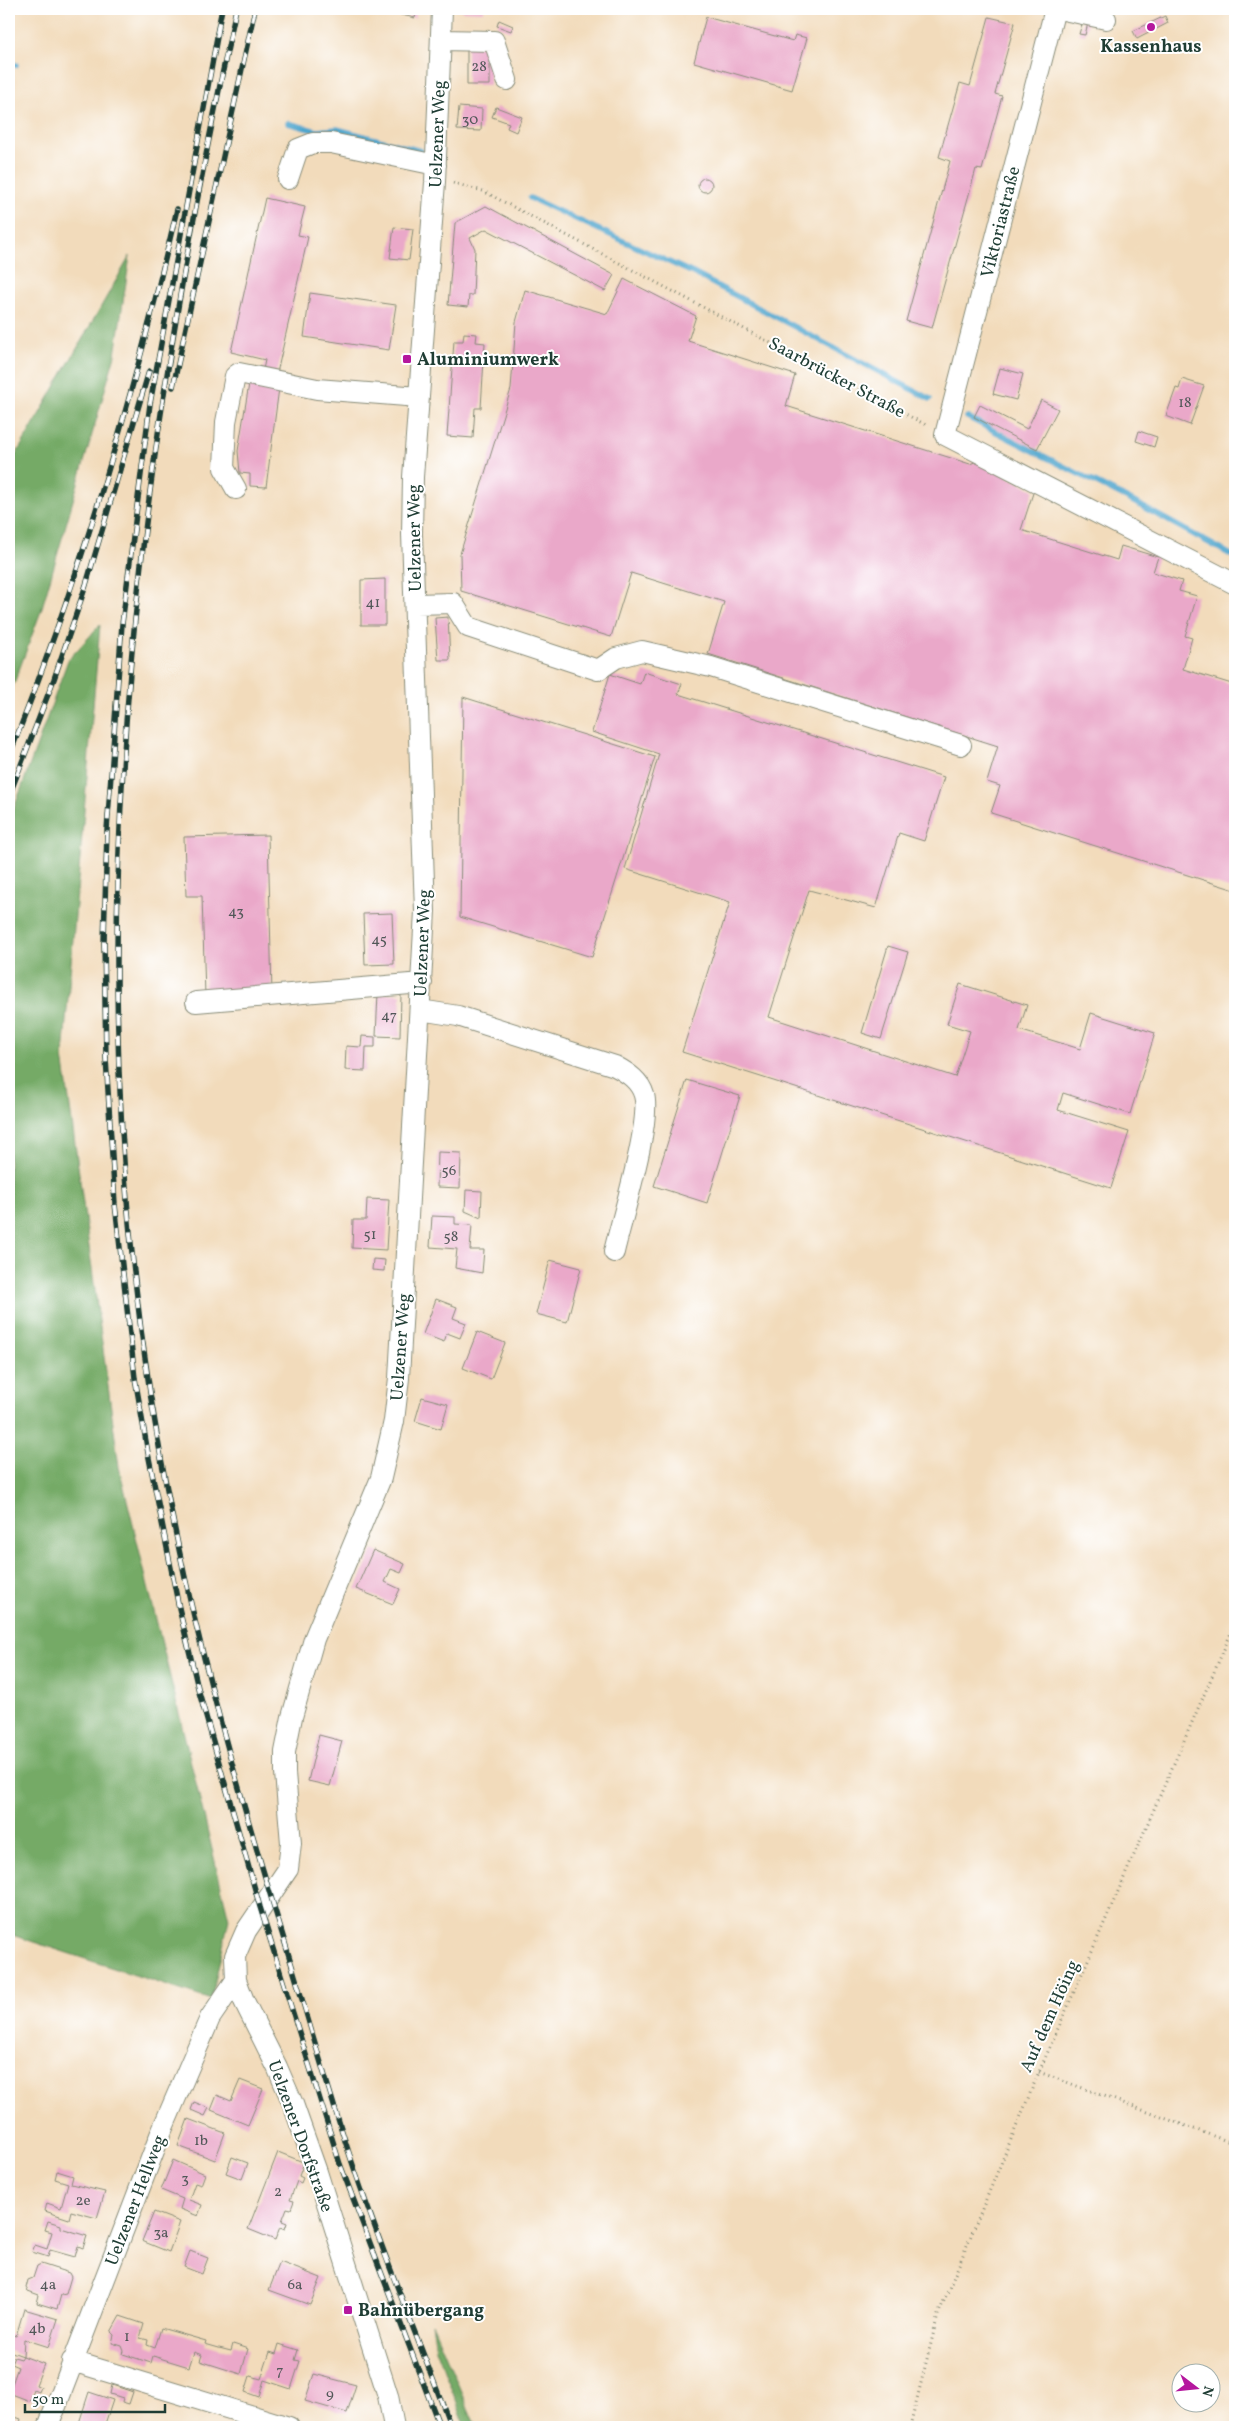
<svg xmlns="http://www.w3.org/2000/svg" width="1244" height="2436" font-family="Vollkorn,serif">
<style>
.forest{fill:#75aa66;stroke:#4a744d}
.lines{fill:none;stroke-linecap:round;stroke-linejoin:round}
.stream{stroke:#50a6cd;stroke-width:5.5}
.building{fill:#eaa8c9}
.minor-casing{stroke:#888c78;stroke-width:22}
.path{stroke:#888c78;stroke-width:3;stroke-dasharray:1 4;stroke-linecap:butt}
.minor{stroke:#fff;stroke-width:20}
.rail-casing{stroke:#1f3d34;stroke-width:5.5}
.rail{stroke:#fff;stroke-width:4;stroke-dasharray:11;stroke-linecap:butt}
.poi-dot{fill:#b5179e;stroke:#fff;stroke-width:2}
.labels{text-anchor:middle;stroke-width:4;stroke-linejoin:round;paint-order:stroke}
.number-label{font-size:15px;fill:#525859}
.poi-label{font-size:18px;font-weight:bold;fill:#1f3d34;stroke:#fff;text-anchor:start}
.street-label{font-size:18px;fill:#1f3d34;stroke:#fff}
</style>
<rect width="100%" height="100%" fill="#fff"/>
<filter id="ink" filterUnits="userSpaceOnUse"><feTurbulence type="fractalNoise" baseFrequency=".02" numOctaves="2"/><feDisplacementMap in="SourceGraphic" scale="10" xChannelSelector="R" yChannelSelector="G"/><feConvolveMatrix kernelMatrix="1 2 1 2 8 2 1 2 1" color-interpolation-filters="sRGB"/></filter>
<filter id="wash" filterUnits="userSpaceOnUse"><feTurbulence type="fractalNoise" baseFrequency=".0096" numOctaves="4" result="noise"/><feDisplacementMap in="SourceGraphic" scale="20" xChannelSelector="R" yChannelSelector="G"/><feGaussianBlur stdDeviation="1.12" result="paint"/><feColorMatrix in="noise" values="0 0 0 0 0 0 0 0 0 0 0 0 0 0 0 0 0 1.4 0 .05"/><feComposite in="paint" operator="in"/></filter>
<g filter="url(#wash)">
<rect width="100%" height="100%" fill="#f2dbbb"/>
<!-- forest -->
<path class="forest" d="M130,256L115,355L41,611L9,697V467Z
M100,625L63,1056L119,1467L229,1919L211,2000L9,1934V822L68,660Z
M432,2323L476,2427H466L436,2349Z"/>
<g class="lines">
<!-- stream -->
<path class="stream" d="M9,63L16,65
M288,123L317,131L337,129L421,151
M530,198L693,273L930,399
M967,417L1132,501L1235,557"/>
</g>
<g id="blocks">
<!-- building -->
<path class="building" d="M375,9H417L415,18Z
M461,9H483V12L461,11Z
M1165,16L1168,23L1137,39L1133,31Z
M706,17L793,41L795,35L807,38L792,90L694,62Z
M989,17L1015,23L995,94L1002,96L982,170L976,169L932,328L906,321L950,161L939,157L960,83L970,86Z
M1084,17L1089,19L1085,35L1079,34Z
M499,20L513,26L511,31L497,26Z
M467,46H490V85H467Z
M459,107L482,109L481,131L457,130Z
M496,107L522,117L516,132L507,128L509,123L492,117Z
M698 185a7 7 0 1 1 14 0a7 7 0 1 1-14 0Z
M265,198L305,207L298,235L308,237L277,373L263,370L265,360L231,352Z
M486,206L614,275L605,291L486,229L470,238L475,249L473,295H469L468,307L448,305L455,223Z
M394,227L413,229L409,260L390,258Z
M624,279L696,316L688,341L795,375L786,406L970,464L977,461L1034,490L1021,530L1117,560L1121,546L1158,557L1153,572L1182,581L1179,591L1197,596L1185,636L1192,638L1183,669L1235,685V890L991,813L1000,786L987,782L998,746L708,654L724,602L631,573L611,637L461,591L460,554L511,389L516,322L525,290L607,314Z
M310,293L396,305L389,350L304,337Z
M464,333L477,334L476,342L485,343L481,408H475L473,438L447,436L454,341H463Z
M1000,368L1023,374L1016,400L993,394Z
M1182,379L1204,386L1190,425L1166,416L1176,388L1179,389Z
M249,384L279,388L266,487L250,486V474L240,473L238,451Z
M1041,400L1058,409L1037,449L974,417L980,405L1027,429Z
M1139,431L1157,437L1154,447L1136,441Z
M385,579V625H361V580Z
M448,617L450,660H438L435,618Z
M644,672L682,684L678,694L944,777L924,841L899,833L876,908L809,890L769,1017L955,1077L970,1031L947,1024L960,984L1027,1005L1019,1030L1080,1049L1091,1013L1155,1033L1130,1114L1063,1093L1058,1110L1129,1132L1111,1188L682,1052L730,902L625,869L659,754L592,732L610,674L640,684Z
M463,697L655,757L592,957L460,917Z
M268,835L272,994L205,996L202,896H186L184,837Z
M392,913L394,964L365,965L363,914Z
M888,946L908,952L881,1039L862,1033Z
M378,993L401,994L400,1037L376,1036Z
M362,1036L375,1037V1047H366L365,1071L345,1070L346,1046L361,1047Z
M687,1080L740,1096L707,1203L654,1186Z
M438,1152L461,1153L460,1188L437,1187Z
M466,1190L482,1191L481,1218L465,1211Z
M367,1199L389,1200L386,1250L352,1248L353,1220H366Z
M432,1216L455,1217V1224L472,1225L470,1250H484L482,1273L455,1268L457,1249L430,1247Z
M373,1259L385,1260L384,1271L372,1270Z
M550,1260L581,1268L567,1322L536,1314Z
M436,1299L457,1307L453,1318L466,1323L460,1338L447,1333L444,1342L423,1334Z
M477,1332L505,1343L491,1379L463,1368Z
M422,1397L448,1404L441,1429L415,1421Z
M373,1550L405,1564L401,1573L391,1569L385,1582L400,1589L393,1604L356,1589Z
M319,1735L342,1741L330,1786L308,1781Z
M240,2080L263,2089L248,2125L211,2110L217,2095L231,2101Z
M194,2102L209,2108L205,2116L191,2110Z
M188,2119L225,2133L215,2160L178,2146Z
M278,2152L303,2162V2165L299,2176L303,2178L301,2183L297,2181L290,2200L294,2201L291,2209L287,2208L282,2221L287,2223L285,2229L280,2227L275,2240L248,2229Z
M232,2157L248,2163L242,2179L226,2173Z
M173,2160L205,2174L201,2185L195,2183L189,2200L202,2205L198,2216L180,2209L183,2199L161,2190Z
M57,2171L73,2176L71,2184L105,2192L97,2218L71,2211L69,2219L45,2211L47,2203L61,2208L68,2183L55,2179Z
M154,2212L180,2222L169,2252L142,2241Z
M48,2221L61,2225V2228L87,2236L83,2248L78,2246L75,2257L50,2250L48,2257L32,2252L35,2245L47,2249L52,2232L45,2230Z
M190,2251L208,2258L202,2274L184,2267Z
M280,2262L321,2278L310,2305L269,2290Z
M41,2264L69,2273L71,2277L66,2294L61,2295L57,2309L37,2303L39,2295L28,2291L26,2288L28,2280L33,2278L37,2266Z
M24,2309L58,2319L49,2347L24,2339L23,2356L9,2351V2334L16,2336Z
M120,2316L144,2324L140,2338L148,2340L147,2345L155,2348L161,2328L206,2341L205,2344L219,2348L231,2351L233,2344L248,2349L241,2374L200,2361L202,2355L194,2352L189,2367L153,2356L151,2363L123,2354L124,2351L122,2346L112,2343L114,2335L111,2332Z
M279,2344L298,2350L295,2360L300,2361L291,2389L264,2380L259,2397L245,2392L250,2376L261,2379L270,2352L276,2354Z
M23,2356L44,2364L36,2385L41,2387L39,2392L34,2390L30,2401L9,2393L18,2367L11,2364L14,2357L21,2359Z
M314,2374L356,2385L347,2413L305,2401Z
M112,2385L133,2392L129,2404L122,2402L123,2398L110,2394Z
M89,2392L113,2400L104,2427H94L79,2423Z
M9,2415L21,2419L19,2427H9Z"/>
</g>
</g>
<g filter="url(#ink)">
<use href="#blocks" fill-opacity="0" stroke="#888c78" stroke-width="1"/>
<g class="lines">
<defs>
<path id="minor" d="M1055,9L945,435L1235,584
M1059,9L1106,19
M441,40L494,41L507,80
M288,179L298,149L313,143H331L436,165
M236,489L224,468L226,422L235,376L239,373L317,389L419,397
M415,604L453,603L468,627L598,670L616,658L642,651L711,667L961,745
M196,1002L422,983
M420,1010L458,1016L615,1066C628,1073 640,1081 644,1095C652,1121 621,1221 614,1252
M72,2361L289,2427
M48,2427L162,2130L210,2018L236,1980
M394,2427L388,2396L317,2172L293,2104L277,2067L244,2001L236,1980L235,1956L246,1931L288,1869L291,1843L285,1773V1752L292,1717L314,1639L381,1478L394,1421L399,1378L425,911L412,534L413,477L435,182L442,9"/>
</defs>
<!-- minor casing -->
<use href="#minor" class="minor-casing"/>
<!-- path -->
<path class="path" d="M453,183L483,191L928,426
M1039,2072L1235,2144
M910,2427L938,2315L1039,2072L1235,1624"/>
<!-- minor -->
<use href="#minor" class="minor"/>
<defs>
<path id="rail" d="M236,9C157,375 99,755 122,1131C130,1263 147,1395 174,1525C204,1675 248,1823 293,1969C312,2032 330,2096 351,2159C381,2250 418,2338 451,2427
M219,26L150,404L122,624L107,830L104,943L106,1058L115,1204L135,1378L148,1453L179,1608L199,1692L260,1907L340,2164L440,2427
M217,33L222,9
M173,387L255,9
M9,756C80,579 134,395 177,209
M9,796L54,679L86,585L149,371"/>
</defs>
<!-- rail casing -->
<use href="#rail" class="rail-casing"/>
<!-- rail -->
<use href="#rail" class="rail"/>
</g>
</g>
<!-- markers -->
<g class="poi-dot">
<circle cx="1151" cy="27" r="5"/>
<rect x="402" y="354" width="10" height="10" rx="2.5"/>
<rect x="343" y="2305" width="10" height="10" rx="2.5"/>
</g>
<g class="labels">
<!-- number labels -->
<g class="number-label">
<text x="479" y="71">28</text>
<text x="470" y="124">30</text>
<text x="1185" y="407">18</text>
<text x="373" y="607">41</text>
<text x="236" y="916">43</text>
<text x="379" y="944">45</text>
<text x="389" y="1020">47</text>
<text x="449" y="1175">56</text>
<text x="370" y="1239">51</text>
<text x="451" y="1241">58</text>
<text x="201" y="2145">1b</text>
<text x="185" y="2183">3</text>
<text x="278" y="2196">2</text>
<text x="83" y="2205">2e</text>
<text x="161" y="2237">3a</text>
<text x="48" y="2289">4a</text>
<text x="295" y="2289">6a</text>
<text x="37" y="2333">4b</text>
<text x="127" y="2341">1</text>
<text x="280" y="2375">7</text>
<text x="330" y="2398">9</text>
</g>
<!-- poi labels -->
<g class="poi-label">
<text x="1151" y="52" text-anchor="middle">Kassenhaus</text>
<text x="417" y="365">Aluminiumwerk</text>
<text x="358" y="2316">Bahnübergang</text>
</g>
<!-- street labels -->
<g class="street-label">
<text transform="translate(437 134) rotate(-88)" y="6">Uelzener Weg</text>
<text transform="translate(1000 222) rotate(-76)" y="6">Viktoriastraße</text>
<text transform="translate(837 377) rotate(28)" y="6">Saarbrücker Straße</text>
<text transform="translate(414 538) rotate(-91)" y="6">Uelzener Weg</text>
<text transform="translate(422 943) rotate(-88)" y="6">Uelzener Weg</text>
<text transform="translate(400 1347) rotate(-86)" y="6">Uelzener Weg</text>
<text transform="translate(1049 2016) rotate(-66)" y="6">Auf dem Höing</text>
<text transform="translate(301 2136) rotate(70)" y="6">Uelzener Dorfstraße</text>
<text transform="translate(135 2200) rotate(-69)" y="6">Uelzener Hellweg</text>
</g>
</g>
<!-- margin -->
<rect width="1244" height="2436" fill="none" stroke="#fff" stroke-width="30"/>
<!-- north arrow -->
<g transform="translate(1196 2388) rotate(106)"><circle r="24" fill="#ffffff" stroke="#a5b1ae"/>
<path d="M0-4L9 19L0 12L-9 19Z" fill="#b5179e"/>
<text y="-8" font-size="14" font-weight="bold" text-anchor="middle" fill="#1f3d34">N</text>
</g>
<!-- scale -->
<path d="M25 2404v8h140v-8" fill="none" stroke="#1f3d34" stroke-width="2.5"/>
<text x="32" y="2404" font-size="15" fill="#1f3d34" stroke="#ffffff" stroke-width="4" paint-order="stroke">50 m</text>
</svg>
